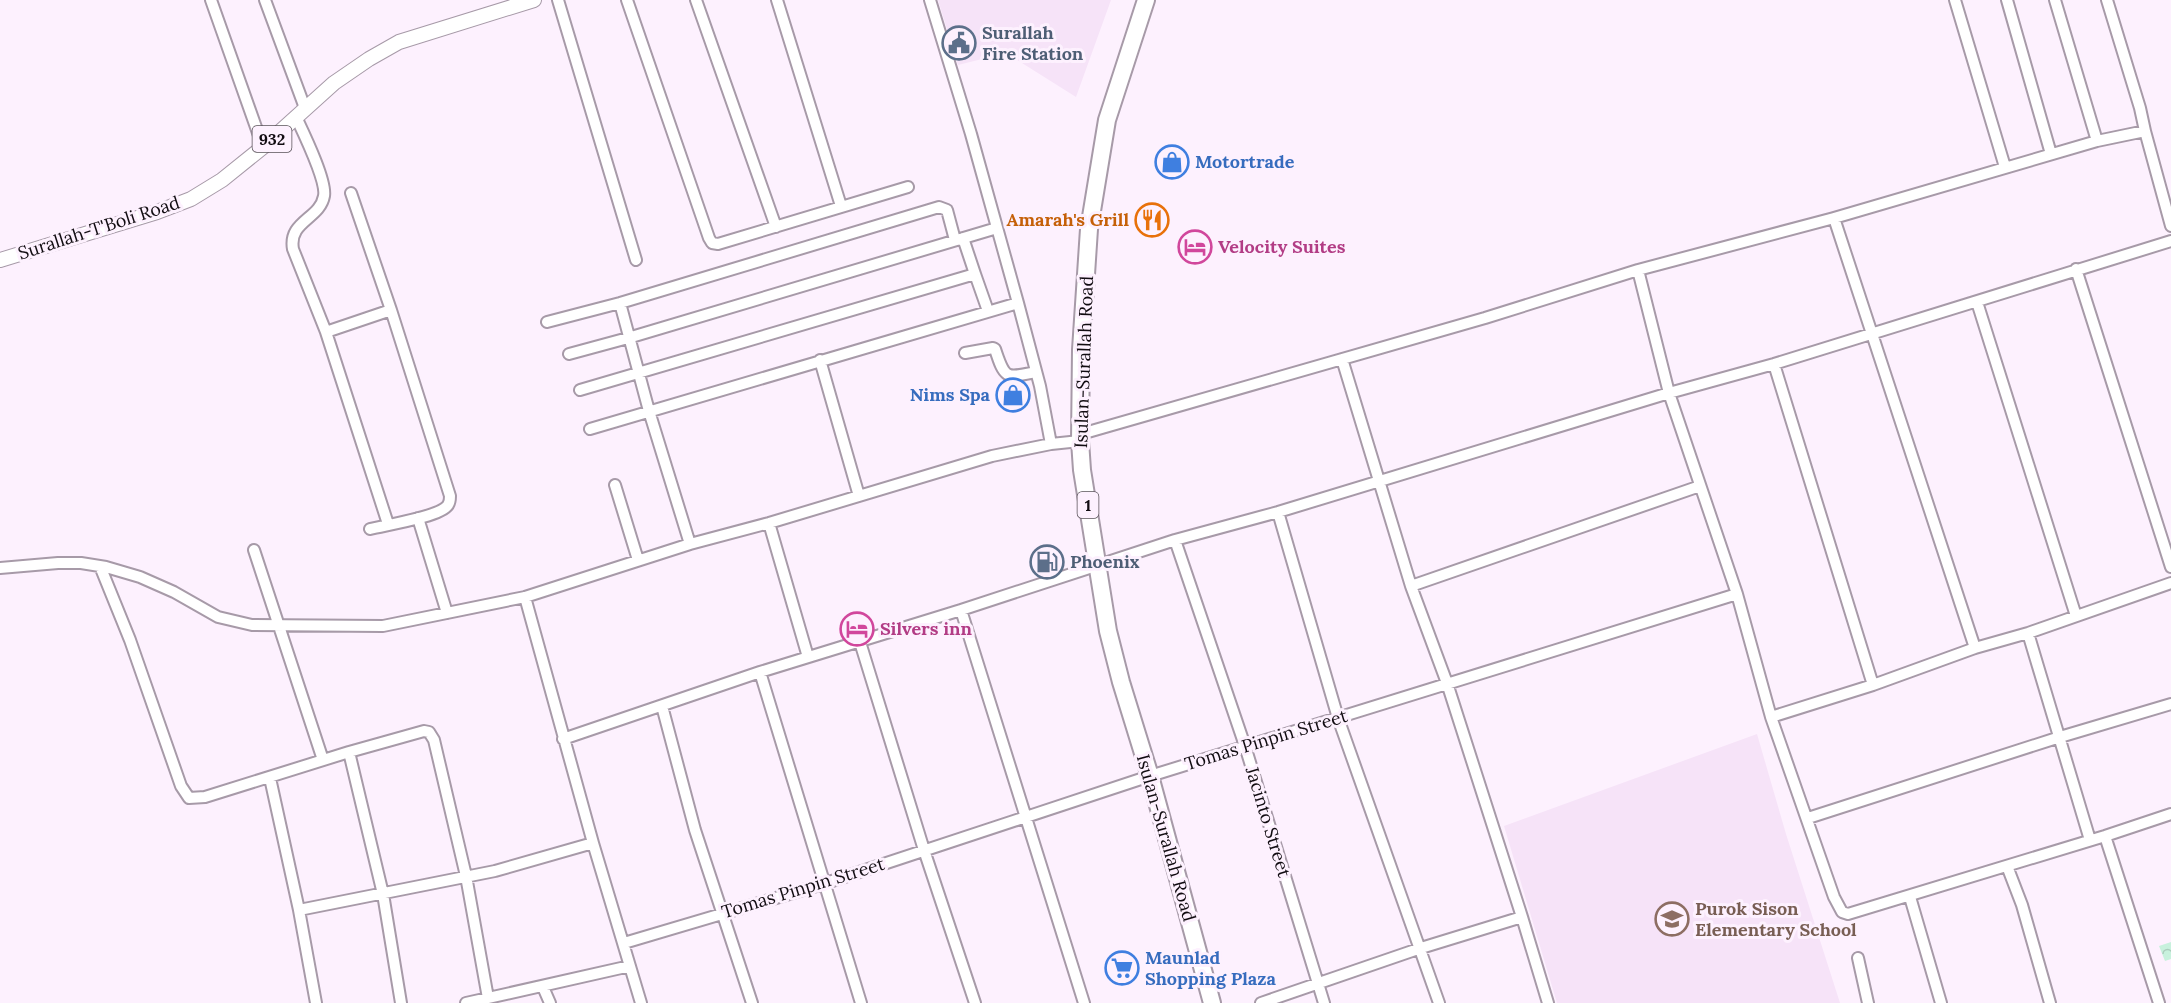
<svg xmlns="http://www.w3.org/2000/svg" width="2171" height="1003" font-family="Lora,serif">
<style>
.built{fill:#f6e3f8}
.park{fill:url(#park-crowns)}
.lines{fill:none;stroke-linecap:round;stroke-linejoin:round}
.minor-casing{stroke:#a79aa8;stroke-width:14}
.major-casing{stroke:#a79aa8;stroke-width:16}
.highway-casing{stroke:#a79aa8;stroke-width:20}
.minor{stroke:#fff;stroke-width:10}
.major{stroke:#fff;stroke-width:14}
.highway{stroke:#fff;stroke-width:16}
.labels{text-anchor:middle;stroke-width:6;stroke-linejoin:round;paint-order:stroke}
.shield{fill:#fdf1fe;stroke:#585158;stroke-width:1.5}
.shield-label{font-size:16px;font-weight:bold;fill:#110c11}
.service-label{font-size:18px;font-weight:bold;fill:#4e5e75;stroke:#fdf1fe;text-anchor:start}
.shop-label{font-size:18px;font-weight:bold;fill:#366cbe;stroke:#fdf1fe;text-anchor:start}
.food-label{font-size:18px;font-weight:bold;fill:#c56008;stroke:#fdf1fe;text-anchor:end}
.street-label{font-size:18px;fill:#110c11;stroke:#fdf1fe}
.hotel-label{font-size:18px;font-weight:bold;fill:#b23c85;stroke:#fdf1fe;text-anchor:start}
.education-label{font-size:18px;font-weight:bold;fill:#785e54;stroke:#fdf1fe;text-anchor:start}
</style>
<defs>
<pattern id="park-crowns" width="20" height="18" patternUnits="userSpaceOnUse" patternTransform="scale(1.5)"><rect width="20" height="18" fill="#c8f1dd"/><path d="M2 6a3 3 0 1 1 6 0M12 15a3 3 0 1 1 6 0" fill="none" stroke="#abcdbd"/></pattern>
</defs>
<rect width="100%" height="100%" fill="#fdf1fe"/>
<!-- built -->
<path class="built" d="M938,0H1111L1076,97L1006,53L958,65Z
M1757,734L1786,834L1840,1003H1557L1504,826Z"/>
<!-- park -->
<path class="park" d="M2171,942V959L2165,961L2159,946Z"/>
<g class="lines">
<defs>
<path id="minor" d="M211,0L263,147
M265,0L305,108
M558,0L636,260
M627,0L709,238L712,243L718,244L908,187
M696,0L776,227
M777,0L841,206
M930,0L971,134L1018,303L1040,386L1051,444
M1955,0L2005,167
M2007,0L2051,154
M2055,0L2097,141
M296,117C303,132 327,181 324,196C320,219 288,221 293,249L326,332L388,524
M2145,131L2171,226
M351,193L391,310L450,496C450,500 450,502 448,505C440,517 385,525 370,529
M1834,218L1975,648
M2076,269L2171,567
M1638,270L1669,393L1737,594L1771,717L1834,897L1842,912L1848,914L2105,836L2171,814
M975,274L988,311
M1977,302L2076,616
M620,303L649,411L690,544
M547,322L620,303L939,207L947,210L955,240
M326,332L391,310
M965,353L993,348L995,349C1005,380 1006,378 1036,372
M569,354L628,338L997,228
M1342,359L1411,586L1447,683L1522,917L1548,1003
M820,360L859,496
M1774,364L1873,685
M580,390L975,274L963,238
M590,429L1018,303
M1081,434L1485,318L1638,270L1834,218L2097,141L2145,131L2140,108L2107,0
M615,485L638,560
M1278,512L1338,718L1439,1003
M418,518L447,613
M769,523L808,657
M1175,540L1245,746L1324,1003
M254,550L323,760
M100,566L130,640L181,786L189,798L205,797L349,752L424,731L429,732L434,740L466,876L488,998
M0,568L58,563H81L106,567L140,577L174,592L218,617L252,625L383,626L525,597L690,544L769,523L992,456L1051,444L1080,441
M1411,586L1700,486
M525,597L593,843L641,1003
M961,610L1084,1003
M2028,633L2090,840
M860,642L924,850L975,1003
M760,672L861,1003
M662,706L695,830L752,1003
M1771,717L1873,685L1975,648L2028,633L2171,583
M563,739L760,672L961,610L1175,540L1278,512L1669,393L1774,364L2171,241
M349,752L383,894L401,1003
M270,778L299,910L316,1003
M1808,818L2060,737L2171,704
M2105,836L2159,1003
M2007,866L2022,905L2050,1003
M1910,897L1941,1003
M299,910L495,871L593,843
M624,943L823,884L1150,776L1737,594
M1858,958L1868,1003
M543,987L550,1003
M466,1003L630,966
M1261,1003L1421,948L1522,917"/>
<path id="major" d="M0,260L157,212L191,199L222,180L263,147L334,83L369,59L399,42L534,0"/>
<path id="highway" d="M1146,0L1107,120L1089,229L1081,350L1080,441L1082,470L1108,631L1121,682L1150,776L1212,1003"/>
</defs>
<!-- minor casing -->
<use href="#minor" class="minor-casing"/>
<!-- major casing -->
<use href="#major" class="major-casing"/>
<!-- highway casing -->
<use href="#highway" class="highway-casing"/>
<!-- minor -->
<use href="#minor" class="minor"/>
<!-- major -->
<use href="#major" class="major"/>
<!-- highway -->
<use href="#highway" class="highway"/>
</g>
<!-- icons -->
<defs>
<symbol id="civic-ring" viewBox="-11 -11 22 22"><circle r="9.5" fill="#fdf1fe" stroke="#5c6f8a" stroke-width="1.5"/><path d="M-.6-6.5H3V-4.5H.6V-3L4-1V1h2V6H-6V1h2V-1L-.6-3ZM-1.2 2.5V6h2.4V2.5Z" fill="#5c6f8a"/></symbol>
<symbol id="shop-ring" viewBox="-11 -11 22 22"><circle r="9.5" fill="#fdf1fe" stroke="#3f7fe0" stroke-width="1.5"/><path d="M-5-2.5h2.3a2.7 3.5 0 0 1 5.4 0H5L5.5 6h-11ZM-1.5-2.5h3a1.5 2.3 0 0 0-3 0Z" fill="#3f7fe0"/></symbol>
<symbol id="restaurant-ring" viewBox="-11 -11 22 22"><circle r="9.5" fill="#fdf1fe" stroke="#e8710a" stroke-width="1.5"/><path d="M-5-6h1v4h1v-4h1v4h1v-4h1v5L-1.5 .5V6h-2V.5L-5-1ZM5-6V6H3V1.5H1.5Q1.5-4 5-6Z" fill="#e8710a"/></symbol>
<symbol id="hotel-ring" viewBox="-11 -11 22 22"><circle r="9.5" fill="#fdf1fe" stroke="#d1479c" stroke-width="1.5"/><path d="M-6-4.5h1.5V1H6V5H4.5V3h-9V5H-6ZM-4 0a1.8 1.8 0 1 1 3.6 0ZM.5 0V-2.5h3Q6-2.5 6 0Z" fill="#d1479c"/></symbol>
<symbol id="fuel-ring" viewBox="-11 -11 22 22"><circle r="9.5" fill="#fdf1fe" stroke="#5c6f8a" stroke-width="1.5"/><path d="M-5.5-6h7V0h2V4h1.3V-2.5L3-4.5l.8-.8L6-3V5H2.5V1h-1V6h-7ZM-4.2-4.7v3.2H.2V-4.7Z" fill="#5c6f8a"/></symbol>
<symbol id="school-ring" viewBox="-11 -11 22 22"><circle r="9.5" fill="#fdf1fe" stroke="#8d6e63" stroke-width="1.5"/><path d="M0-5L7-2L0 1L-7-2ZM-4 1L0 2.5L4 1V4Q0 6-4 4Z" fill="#8d6e63"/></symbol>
<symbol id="supermarket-ring" viewBox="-11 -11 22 22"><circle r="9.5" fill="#fdf1fe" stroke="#3f7fe0" stroke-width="1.5"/><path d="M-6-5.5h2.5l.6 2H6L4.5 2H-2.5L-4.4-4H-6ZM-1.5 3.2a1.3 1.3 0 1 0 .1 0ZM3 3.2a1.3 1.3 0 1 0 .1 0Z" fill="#3f7fe0"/></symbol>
</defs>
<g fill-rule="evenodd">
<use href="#civic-ring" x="940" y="24" width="38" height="38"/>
<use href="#shop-ring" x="1153" y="143" width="38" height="38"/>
<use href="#restaurant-ring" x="1133" y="201" width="38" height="38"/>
<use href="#hotel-ring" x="1176" y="228" width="38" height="38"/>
<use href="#shop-ring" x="994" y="376" width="38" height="38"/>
<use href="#fuel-ring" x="1028" y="543" width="38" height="38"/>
<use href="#hotel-ring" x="838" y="610" width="38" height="38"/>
<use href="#school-ring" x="1653" y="900" width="38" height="38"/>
<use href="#supermarket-ring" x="1103" y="949" width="38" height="38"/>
</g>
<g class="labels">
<!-- shield labels -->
<g class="shield">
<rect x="252.5" y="126" width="39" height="26" rx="4.5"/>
<rect x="1077.5" y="492" width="21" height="26" rx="4.5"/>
</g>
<g class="shield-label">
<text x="272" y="145">932</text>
<text x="1088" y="511">1</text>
</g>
<!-- service labels -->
<g class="service-label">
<text x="982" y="39">Surallah<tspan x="982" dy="21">Fire Station</tspan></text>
<text x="1070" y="568">Phoenix</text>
</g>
<!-- shop labels -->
<g class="shop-label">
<text x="1195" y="168">Motortrade</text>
<text x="990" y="401" text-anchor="end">Nims Spa</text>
<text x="1145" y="964">Maunlad<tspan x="1145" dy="21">Shopping Plaza</tspan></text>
</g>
<!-- food labels -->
<g class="food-label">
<text x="1129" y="226">Amarah's Grill</text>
</g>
<!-- street labels -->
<g class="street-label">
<text transform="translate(99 228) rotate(-18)" y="6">Surallah-T'Boli Road</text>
<text transform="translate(1084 362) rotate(-88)" y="6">Isulan-Surallah Road</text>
<text transform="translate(1266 740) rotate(-17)" y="6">Tomas Pinpin Street</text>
<text transform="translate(1268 822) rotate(73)" y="6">Jacinto Street</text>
<text transform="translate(1166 838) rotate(74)" y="6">Isulan-Surallah Road</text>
<text transform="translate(803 888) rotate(-17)" y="6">Tomas Pinpin Street</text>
</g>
<!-- hotel labels -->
<g class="hotel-label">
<text x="1218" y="253">Velocity Suites</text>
<text x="880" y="635">Silvers inn</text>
</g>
<!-- education labels -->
<g class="education-label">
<text x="1695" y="915">Purok Sison<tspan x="1695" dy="21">Elementary School</tspan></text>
</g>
</g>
</svg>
